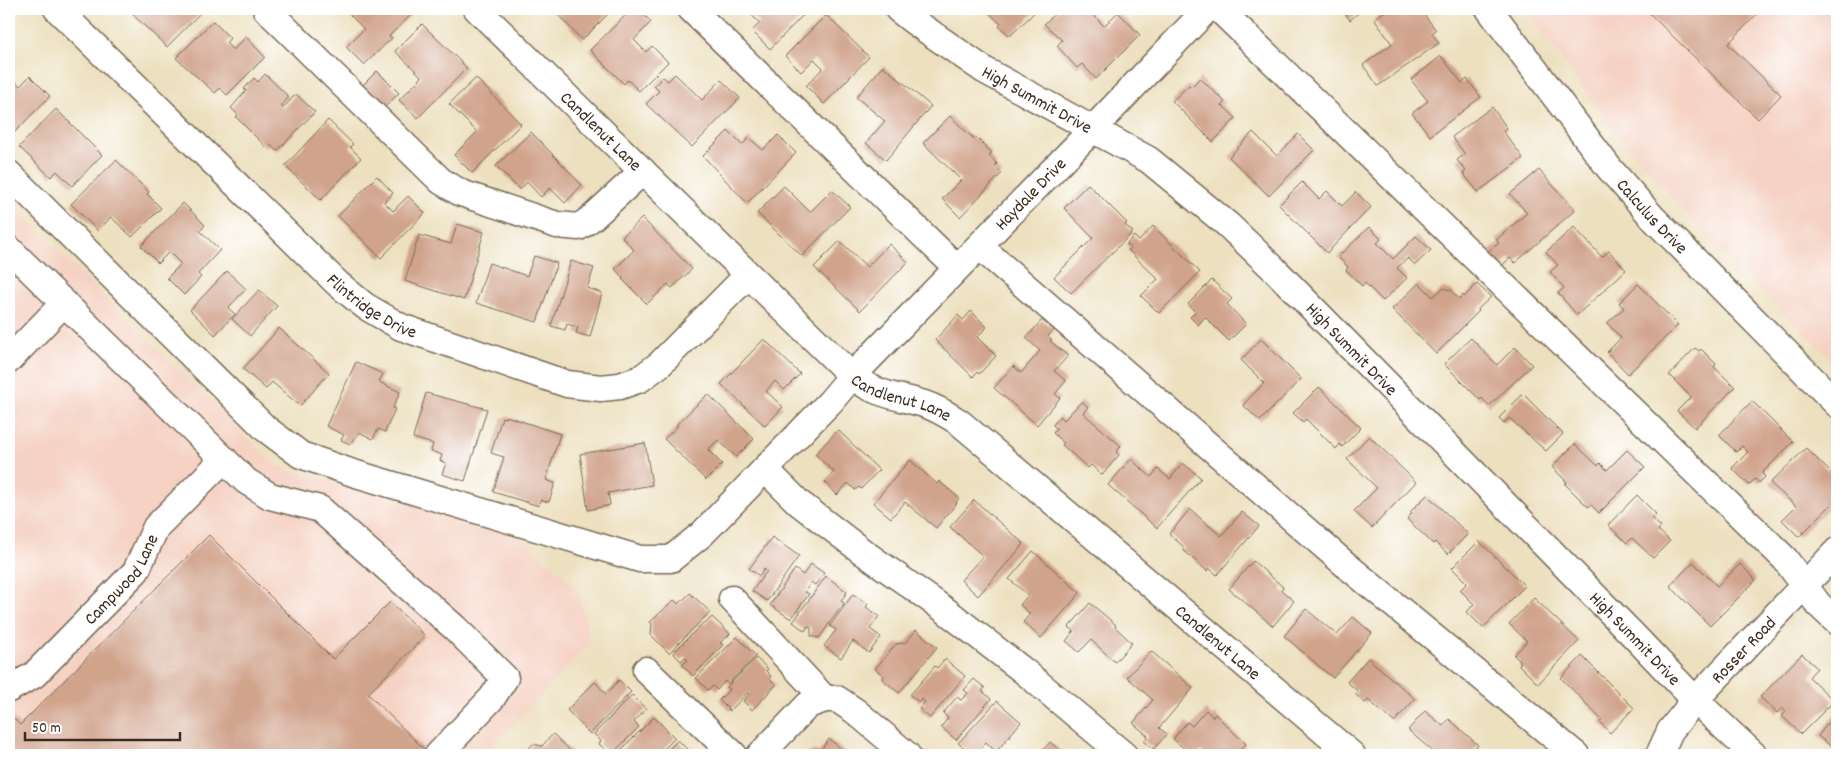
<svg xmlns="http://www.w3.org/2000/svg" width="1846" height="764" font-family="Dekko,sans-serif">
<style>
.built{fill:#f5d2c3}
.building{fill:#d0a38b}
.lines{fill:none;stroke-linecap:round;stroke-linejoin:round}
.minor-casing{stroke:#796a56;stroke-width:29}
.minor{stroke:#fff;stroke-width:26}
.labels{text-anchor:middle;stroke-width:4.5;stroke-linejoin:round;paint-order:stroke}
.street-label{font-size:18px;fill:#3b2a1e;stroke:#fff}
</style>
<rect width="100%" height="100%" fill="#fff"/>
<filter id="ink" filterUnits="userSpaceOnUse"><feTurbulence type="fractalNoise" baseFrequency=".02" numOctaves="2"/><feDisplacementMap in="SourceGraphic" scale="10" xChannelSelector="R" yChannelSelector="G"/><feConvolveMatrix kernelMatrix="1 2 1 2 8 2 1 2 1" color-interpolation-filters="sRGB"/></filter>
<filter id="wash" filterUnits="userSpaceOnUse"><feTurbulence type="fractalNoise" baseFrequency=".0096" numOctaves="4" result="noise"/><feDisplacementMap in="SourceGraphic" scale="20" xChannelSelector="R" yChannelSelector="G"/><feGaussianBlur stdDeviation="1.12" result="paint"/><feColorMatrix in="noise" values="0 0 0 0 0 0 0 0 0 0 0 0 0 0 0 0 0 1.4 0 .05"/><feComposite in="paint" operator="in"/></filter>
<g filter="url(#wash)">
<rect width="100%" height="100%" fill="#ede0bf"/>
<!-- built -->
<path class="built" d="M1525,9H1837V365L1706,237L1606,120Z
M9,202L275,465L521,538L577,587L591,643L484,755H9Z"/>
<g id="blocks">
<!-- building -->
<path class="building" d="M131,9H204L167,47L133,15L135,13Z
M344,9H406L411,15L389,36L392,38L364,65L346,47L364,29Z
M555,9H613L582,40L558,15L559,13Z
M632,9H638L651,22L634,40L646,52L652,46L668,62L639,91L628,80L624,84L590,50Z
M745,9H809L770,49L752,31L760,23Z
M985,9H1038L1010,36L999,26L1001,24Z
M1060,9H1096L1091,13L1104,26L1118,12L1140,35L1096,79L1082,64L1077,68L1057,46L1062,40L1044,24Z
M1341,9H1363L1350,20Z
M1388,9H1420L1436,30L1432,33L1439,43L1378,86L1363,65L1392,44L1374,19Z
M1645,9H1762L1728,44L1781,95L1758,119Z
M826,15L869,57L824,104L806,86L823,68L814,59L801,72L785,56Z
M213,21L230,38L226,43L233,50L246,37L265,57L227,95L220,88L215,93L176,58Z
M422,24L467,68L418,118L399,100L422,77L395,51Z
M1441,56L1462,83L1467,79L1481,97L1430,136L1412,113L1428,101L1411,80Z
M9,64L14,70L9,75L20,86L30,76L50,96L11,136L9,134Z
M883,66L931,106L886,160L866,143L885,121L856,97Z
M377,71L399,93L381,111L359,89Z
M265,74L289,97L281,106L283,108L296,94L315,112L277,151L269,144L266,147L236,117L238,115L231,108L246,91L244,89L254,78L258,82Z
M675,74L702,100L721,80L740,98L692,147L646,104L659,91L654,86L663,77L668,81Z
M476,78L521,124L472,173L454,155L477,132L449,104Z
M1200,78L1225,102L1222,105L1236,118L1213,142L1172,101L1189,85L1191,87Z
M1492,107L1507,128L1503,131L1523,158L1478,192L1463,173L1466,171L1457,160L1465,154L1452,137Z
M56,109L102,155L72,186L57,171L51,177L19,147Z
M950,116L974,139L976,137L992,153L989,155L997,164L995,166L1002,173L960,217L942,199L961,180L923,143Z
M328,120L353,144L350,147L361,158L321,200L285,166Z
M728,131L742,145L749,138L763,150L778,135L796,153L747,203L703,156Z
M531,132L582,185L565,203L550,188L541,197L527,182L520,190L496,166Z
M1253,132L1277,156L1298,134L1314,150L1269,196L1229,157Z
M116,160L149,192L147,194L161,208L132,237L111,217L98,231L71,204Z
M1539,170L1575,210L1515,263L1510,258L1497,270L1484,255L1499,243L1496,240L1527,213L1510,194Z
M377,176L393,193L384,202L393,211L408,196L425,213L381,258L338,216Z
M1302,182L1319,199L1327,191L1342,206L1356,192L1371,207L1327,253L1279,205Z
M1088,184L1127,223L1125,225L1133,232L1071,293L1054,277L1093,238L1064,208Z
M784,186L810,212L832,190L850,207L802,256L757,213Z
M183,203L205,225L200,231L220,250L198,274L201,277L184,295L167,278L181,264L169,252L158,263L141,246Z
M642,218L692,269L672,288L668,284L647,304L622,279L623,278L615,269L634,250L622,237Z
M457,224L484,232L464,300L405,281L419,235L451,244Z
M1153,226L1200,272L1159,313L1141,296L1158,279L1128,250L1130,248L1127,244L1134,236L1139,241Z
M1369,227L1381,239L1377,243L1393,259L1416,236L1431,250L1415,265L1408,258L1397,268L1407,278L1383,301L1365,283L1362,286L1346,270L1348,267L1338,257Z
M1574,227L1602,257L1609,251L1626,270L1577,315L1558,293L1564,288L1550,272L1558,265L1546,252Z
M840,241L867,267L889,244L908,262L860,311L814,267Z
M534,256L557,263L537,322L476,303L489,263L527,276Z
M571,261L594,268L587,288L602,293L590,337L576,333L578,327L567,324L565,330L551,326Z
M227,271L246,289L228,308L235,314L215,335L190,310Z
M1212,280L1232,299L1227,304L1246,324L1229,341L1205,317L1198,325L1190,317L1195,312L1188,304Z
M1419,283L1433,297L1443,288L1451,290L1459,299L1463,295L1464,297L1477,284L1491,297L1478,309L1479,311L1436,354L1392,309Z
M1638,284L1678,325L1628,374L1607,352L1621,338L1607,323L1624,308L1619,303Z
M259,290L277,306L250,336L232,319Z
M971,311L987,327L977,337L996,356L979,374L977,372L973,377L935,340L958,315L963,320Z
M1042,320L1054,330L1048,336L1052,340L1050,341L1068,356L1054,371L1066,381L1055,394L1060,398L1037,425L994,388L1013,366L1021,373L1040,351L1026,338Z
M279,328L329,373L300,406L272,382L266,389L243,369Z
M1471,338L1497,365L1515,347L1532,365L1489,406L1482,398L1480,400L1444,364Z
M764,339L800,374L784,390L775,381L766,391L783,407L765,426L721,384Z
M1261,339L1301,379L1260,421L1243,405L1264,383L1241,360Z
M1695,348L1699,351L1701,349L1716,364L1714,367L1735,387L1695,428L1677,411L1691,397L1669,375Z
M356,362L383,374L379,382L400,392L393,408L395,409L385,432L378,429L373,439L359,432L350,444L341,440L344,435L326,426Z
M1319,387L1361,428L1342,447L1340,444L1336,449L1306,419L1303,422L1293,413Z
M426,393L487,409L465,481L442,474L446,463L440,461L442,455L431,451L433,444L413,438Z
M708,394L754,439L736,457L718,440L708,450L722,464L706,480L664,439L678,426L676,425Z
M1523,394L1563,434L1546,451L1509,418L1504,423L1499,418Z
M1082,401L1088,407L1083,413L1121,446L1116,452L1119,455L1102,475L1091,465L1088,468L1062,445L1064,443L1053,433L1057,429L1053,425L1060,416L1064,420Z
M1752,401L1793,442L1762,473L1765,477L1759,483L1755,479L1749,485L1732,468L1748,452L1742,446L1736,452L1719,435Z
M506,416L560,434L546,480L555,483L549,502L540,500L539,506L493,492L504,457L491,453L502,417L505,418Z
M838,430L879,470L861,489L859,487L855,490L848,483L837,495L825,482L834,472L815,454Z
M1369,436L1416,482L1372,528L1354,511L1377,488L1347,459Z
M645,443L652,485L608,493L610,505L588,510L580,454Z
M1575,444L1598,466L1600,463L1607,470L1627,450L1645,467L1599,513L1591,505L1588,507L1565,484L1567,482L1552,467Z
M1806,448L1837,479V499L1799,537L1782,520L1796,506L1770,483Z
M1131,459L1151,477L1158,469L1170,479L1183,463L1201,478L1157,528L1108,485Z
M910,460L937,484L939,481L959,498L956,502L957,503L936,528L905,502L891,518L873,503Z
M1427,495L1468,534L1448,554L1435,542L1433,544L1407,519L1412,513L1410,512Z
M1637,495L1656,514L1651,518L1661,527L1658,530L1670,541L1653,558L1632,538L1627,543L1608,525Z
M974,500L1024,544L978,596L961,580L983,556L950,527Z
M1190,509L1221,536L1242,512L1259,526L1217,575L1209,568L1207,571L1182,549L1184,547L1169,534Z
M209,535L333,659L390,602L425,636L368,694L425,750L420,755H9V714L20,725Z
M772,537L799,556L767,601L752,591L767,571L764,569L760,576L749,569Z
M1479,541L1525,586L1483,628L1467,612L1474,604L1460,590L1467,583L1452,568Z
M1033,551L1080,593L1041,638L1023,622L1030,614L1020,605L1028,595L1009,579Z
M1253,561L1283,587L1281,590L1294,601L1273,626L1229,589Z
M1693,562L1717,586L1740,564L1756,580L1710,626L1670,586Z
M811,564L824,573L815,585L811,582L805,592L809,594L791,619L770,605L795,569L803,575Z
M826,576L847,592L841,601L844,603L819,638L811,636V628L808,626L805,631L793,622Z
M690,593L710,612L669,653L651,635L652,624L650,622L674,600L679,604Z
M853,594L868,604L866,607L879,616L870,629L881,637L869,653L853,641L841,658L824,646L836,630L830,626Z
M1534,598L1579,641L1538,684L1519,665L1521,662L1514,655L1527,641L1509,624Z
M1090,603L1116,625L1115,627L1132,643L1115,662L1091,640L1079,652L1066,641L1074,631L1069,627Z
M1306,609L1337,635L1353,617L1372,633L1333,678L1284,636Z
M712,617L730,634L720,643L723,645L693,676L682,665L688,660L685,657L681,661L673,653L704,622L705,624Z
M916,630L937,647L899,693L882,679L884,676L875,669L896,644L905,643Z
M737,637L756,656L728,684L725,681L717,690L713,686L708,690L696,678Z
M1151,651L1193,688L1159,728L1167,734L1154,749L1144,741L1148,736L1133,723L1153,700L1127,677Z
M1802,654L1817,668L1809,677L1834,701L1801,734L1782,716L1786,712L1782,708L1777,713L1760,697Z
M1582,656L1634,708L1610,733L1600,722L1602,720L1561,678Z
M756,658L768,669L766,671L771,676L769,678L776,685L752,710L743,701L749,694L748,692L730,711L719,700L730,689L727,687Z
M1368,658L1415,699L1394,722L1368,700L1365,703L1355,694L1358,691L1347,682Z
M945,659L965,676L930,718L919,709L925,702L922,699L919,702L910,695L935,666L937,668Z
M974,679L985,688L982,691L991,699L956,740L941,727L948,718L943,713L957,697L961,700L968,693L964,690Z
M619,680L631,692L590,734L567,710L595,682L606,694Z
M632,695L646,709L634,722L639,727L611,755L599,744L601,741L594,734Z
M997,701L1021,722L996,752L986,742L975,755H973L958,743Z
M1206,710L1213,717L1215,714L1246,744L1236,755H1206L1201,751L1197,755H1192L1173,739L1187,722L1192,726Z
M1425,711L1443,726L1449,719L1478,745L1469,755H1437L1408,730Z
M1837,711V751L1818,736Z
M654,717L675,738L658,755H616Z
M553,734L572,752L569,755H522L533,744L542,746Z
M829,739L849,755H808L812,751L819,752Z
M678,740L693,755H663Z
M1050,742L1066,755H1030L1034,750L1039,754Z"/>
</g>
</g>
<g filter="url(#ink)">
<use href="#blocks" fill-opacity="0" stroke="#796a56" stroke-width="1"/>
<g class="lines">
<defs>
<g id="minor">
<path id="s1" d="M57,9L338,284L365,306L401,327L567,384L601,388L620,386L640,379L660,364L747,276"/>
<path d="M266,9L441,181L461,193L557,225L579,227L593,217L643,171"/>
<path id="s2" d="M477,9L852,376C878,396 894,395 924,404C937,408 948,415 959,422L1352,755"/>
<path d="M691,9L957,268"/>
<path id="s3" d="M898,9L912,20L984,70L1149,160L1228,225L1275,270L1635,637L1695,700L1754,755"/>
<path d="M1219,9L1785,559L1818,604L1837,622"/>
<path id="s4" d="M1489,9L1609,168L1654,219L1837,404"/>
<path id="s5" d="M9,174L266,429L301,455L353,473L640,559H671L702,534L830,402L852,376L1092,130L1207,9"/>
<path d="M979,246L1346,565L1576,755"/>
<path d="M9,249L246,481L270,496L320,509L455,628L505,678L492,698L438,755"/>
<path d="M9,360L64,303"/>
<path d="M765,469L799,503L863,552L945,610L1025,672L1124,755"/>
<path d="M732,599L825,699"/>
<path d="M646,670L734,755"/>
<path id="s6" d="M9,689L34,675L136,571L156,527L224,459"/>
<path d="M760,755L808,705L825,699H837L855,711L907,755"/>
<path id="s7" d="M1659,755L1670,731L1695,700L1837,551"/>
</g>
</defs>
<!-- minor casing -->
<use href="#minor" class="minor-casing"/>
<!-- minor -->
<use href="#minor" class="minor"/>
</g>
</g>
<g class="labels">
<!-- street labels -->
<g class="street-label">
<text dy="6" stroke="none"><textPath href="#s3" startOffset="166">High Summit Drive</textPath></text>
<text dy="6" stroke="none"><textPath href="#s2" startOffset="174">Candlenut Lane</textPath></text>
<text dy="6" stroke="none"><textPath href="#s5" startOffset="1304">Haydale Drive</textPath></text>
<text dy="6" stroke="none"><textPath href="#s4" startOffset="264">Calculus Drive</textPath></text>
<text dy="6" stroke="none"><textPath href="#s1" startOffset="434">Flintridge Drive</textPath></text>
<text dy="6" stroke="none"><textPath href="#s3" startOffset="571">High Summit Drive</textPath></text>
<text dy="6" stroke="none"><textPath href="#s2" startOffset="579">Candlenut Lane</textPath></text>
<text dy="6" stroke="none"><textPath href="#s6" startOffset="159">Campwood Lane</textPath></text>
<text dy="6" stroke="none"><textPath href="#s3" startOffset="976">High Summit Drive</textPath></text>
<text dy="6" stroke="none"><textPath href="#s2" startOffset="982">Candlenut Lane</textPath></text>
<text dy="6" stroke="none"><textPath href="#s7" startOffset="136">Rosser Road</textPath></text>
</g>
</g>
<!-- margin -->
<rect width="1846" height="764" fill="none" stroke="#fff" stroke-width="30"/>
<!-- scale -->
<path d="M25 732v8h155v-8" fill="none" stroke="#3b2a1e" stroke-width="2.5"/>
<text x="32" y="732" font-size="15" fill="#3b2a1e" stroke="#ffffff" stroke-width="4" paint-order="stroke">50 m</text>
</svg>
